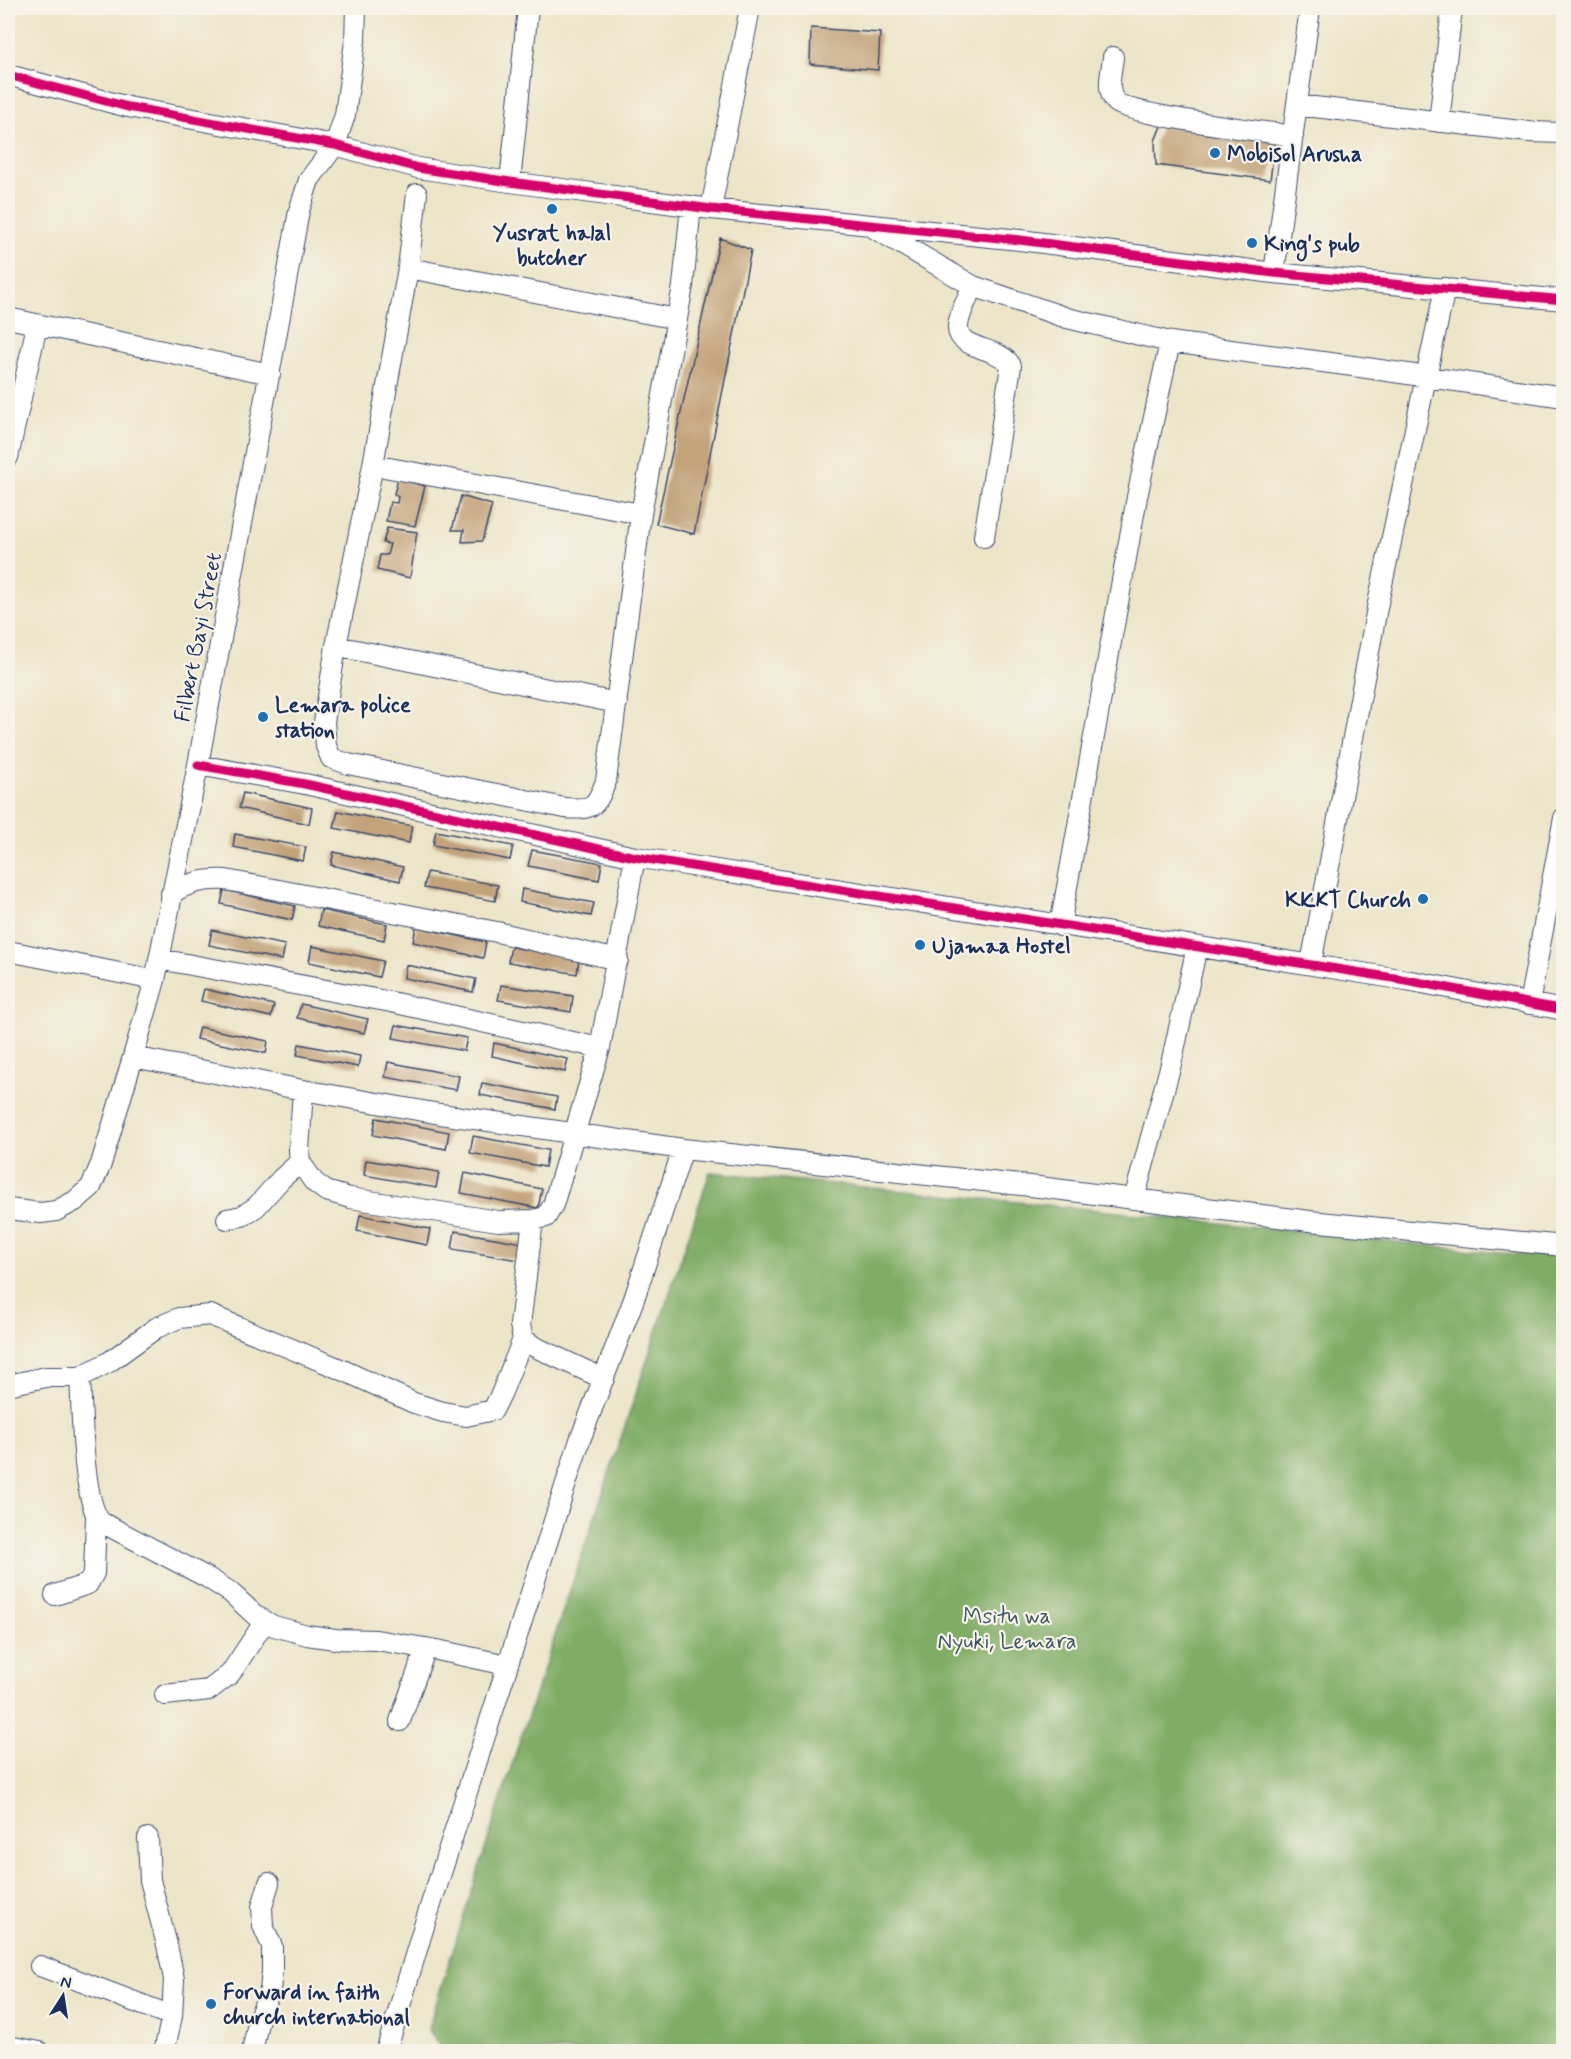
<svg xmlns="http://www.w3.org/2000/svg" width="1571" height="2059" font-family="Mynerve,sans-serif">
<style>
.forest{fill:#80ad66;stroke:#4e6e62;stroke-width:1.5}
.building{fill:#c3a37a}
.lines{fill:none;stroke-linecap:round;stroke-linejoin:round}
.minor-casing{stroke:#3a4a6e;stroke-width:22}
.minor{stroke:#fff;stroke-width:20}
.cycleway-casing{stroke:#f7f3e8;stroke-width:13}
.cycleway{stroke:#d6006c;stroke-width:9}
.poi-dot{fill:#1f6fb2;stroke:#f7f3e8;stroke-width:2}
.labels{text-anchor:middle;stroke-width:4.5;stroke-linejoin:round;paint-order:stroke}
.poi-label{font-size:22px;font-weight:bold;fill:#1b2f5e;stroke:#f7f3e8;text-anchor:start}
.street-label{font-size:22px;fill:#1b2f5e;stroke:#f7f3e8}
.park-label{font-size:22px;fill:#3c5664;stroke:#f7f3e8}
</style>
<rect width="100%" height="100%" fill="#f7f3e8"/>
<filter id="ink" filterUnits="userSpaceOnUse"><feTurbulence type="fractalNoise" baseFrequency=".0167" numOctaves="2"/><feDisplacementMap in="SourceGraphic" scale="12" xChannelSelector="R" yChannelSelector="G"/><feConvolveMatrix kernelMatrix="1 2 1 2 8 2 1 2 1" color-interpolation-filters="sRGB"/></filter>
<filter id="wash" filterUnits="userSpaceOnUse"><feTurbulence type="fractalNoise" baseFrequency=".008" numOctaves="4" result="noise"/><feDisplacementMap in="SourceGraphic" scale="24" xChannelSelector="R" yChannelSelector="G"/><feGaussianBlur stdDeviation="1.35" result="paint"/><feColorMatrix in="noise" values="0 0 0 0 0 0 0 0 0 0 0 0 0 0 0 0 0 1.4 0 .05"/><feComposite in="paint" operator="in"/></filter>
<g filter="url(#wash)">
<rect width="100%" height="100%" fill="#ece5c8"/>
<!-- forest -->
<path class="forest" d="M710,1172L1108,1211L1500,1253L1563,1256V2051H444L428,2029L516,1752Z"/>
<g id="blocks">
<!-- building -->
<path class="building" d="M811,28L880,33L878,70L810,64Z
M1163,121L1276,136L1270,180L1156,165L1155,141Z
M720,238L751,250L694,534L656,524Z
M398,479L425,486L415,526L386,521L390,502L397,503L398,497L394,494Z
M461,496L492,505L482,541L462,542L464,530H452Z
M387,528L417,532L410,578L377,570L380,555H387L390,544L383,543Z
M243,793L312,808L309,824L239,808Z
M338,811L412,826L409,843L334,828Z
M436,831L513,846L510,860L433,845Z
M235,834L306,847L303,861L233,847Z
M532,850L602,863L599,880L528,866Z
M334,852L403,867L400,881L331,865Z
M427,872L498,885L495,901L424,888Z
M522,889L594,903L591,916L520,902Z
M224,890L295,906L292,920L221,904Z
M321,910L387,924L384,940L318,926Z
M416,927L486,942L483,958L413,942Z
M212,930L285,945L282,960L209,945Z
M312,946L383,961L379,977L309,962Z
M511,947L579,959L577,974L508,962Z
M406,965L476,979L473,992L404,978Z
M501,985L573,996L571,1012L498,1000Z
M204,989L274,1005L271,1017L201,1001Z
M301,1004L368,1019L364,1033L297,1018Z
M396,1025L467,1038L464,1051L393,1038Z
M199,1027L268,1041L266,1053L196,1039Z
M494,1043L568,1059L565,1072L492,1056Z
M299,1044L360,1056L358,1067L297,1055Z
M388,1062L459,1076L456,1090L385,1077Z
M482,1083L557,1097L555,1109L480,1095Z
M376,1118L449,1132L446,1149L373,1135Z
M473,1136L548,1150L545,1167L470,1153Z
M366,1160L439,1172L436,1188L364,1175Z
M465,1173L542,1189L538,1208L461,1193Z
M360,1215L430,1229L427,1245L357,1231Z
M455,1231L528,1244L525,1261L452,1249Z"/>
</g>
</g>
<g filter="url(#ink)">
<use href="#blocks" fill-opacity="0" stroke="#3a4a6e" stroke-width="1.5"/>
<g class="lines">
<defs>
<path id="minor" d="M1113,57C1112,70 1105,91 1116,102C1132,116 1264,131 1293,136
M8,75L128,107L335,145L418,168L510,182L711,209L1020,240L1274,273L1564,300
M1297,105L1529,132L1564,133
M1439,122L1452,8
M510,182L528,8
M417,194L408,268L373,465L336,646L324,722L326,746L331,758L348,764L565,808C593,810 596,807 606,781L641,514L683,286L691,206
M711,209L750,8
M874,228L973,286L1067,318L1170,342L1353,366L1564,397
M408,268L677,319
M1274,273L1310,8
M973,286C968,298 959,313 958,326C956,351 1001,346 1011,366L984,537
M8,318L270,374
M8,457L37,325
M373,465L641,514
M336,646L617,703
M198,765L305,784L635,857L1406,980L1564,1010
M171,894C189,882 205,879 226,880L497,932L618,960
M1060,926L1137,497L1170,342
M8,951L155,980
M159,959L391,1002L600,1048
M1311,964L1377,608L1445,288
M1529,1004L1564,818
M133,1057L303,1090L440,1114L683,1149L1039,1187L1310,1221L1564,1246
M303,1090L299,1150L300,1162L314,1182L326,1191L350,1198L498,1221L533,1220L546,1217L553,1205L600,1048L635,857
M1134,1199L1171,1064L1197,947
M8,1209L41,1213L56,1211L75,1201L91,1187L101,1164L133,1057L155,980L198,765L299,211L309,180L335,145L345,115L355,41L356,8
M227,1219L242,1216L256,1207L281,1179L300,1162
M533,1220L520,1325L523,1339L535,1347L604,1379
M80,1377C82,1408 82,1502 101,1522L208,1578L230,1592L256,1616L274,1626L307,1635L335,1639L376,1640L437,1650L507,1665
M8,1385L46,1377H80L109,1362L156,1328L179,1318L210,1315L345,1371L414,1403L443,1412L466,1416L493,1410L502,1392L523,1339
M55,1595L88,1584L94,1573L96,1517
M165,1695L209,1690L230,1674L265,1621
M400,1721L426,1648
M148,1838L150,1880L167,1945L174,1979L172,2016L164,2052
M40,1966L172,2016
M8,2046L40,2052
M252,2052L259,2018L270,1990L272,1972V1946L263,1926L262,1907L269,1883
M386,2052L424,1926L580,1440L634,1299L683,1149"/>
</defs>
<!-- minor casing -->
<use href="#minor" class="minor-casing"/>
<!-- minor -->
<use href="#minor" class="minor"/>
<defs>
<path id="cycleway" d="M8,75L128,107L335,145L418,168L510,182L711,209L1020,240L1274,273L1564,300
M198,765L305,784L635,857L1406,980L1564,1010"/>
</defs>
<!-- cycleway casing -->
<use href="#cycleway" class="cycleway-casing"/>
<!-- cycleway -->
<use href="#cycleway" class="cycleway"/>
</g>
</g>
<!-- markers -->
<g class="poi-dot">
<circle cx="1215" cy="153" r="6"/>
<circle cx="552" cy="209" r="6"/>
<circle cx="1252" cy="243" r="6"/>
<circle cx="263" cy="717" r="6"/>
<circle cx="1423" cy="899" r="6"/>
<circle cx="920" cy="945" r="6"/>
<circle cx="211" cy="2004" r="6"/>
</g>
<g class="labels">
<!-- poi labels -->
<g class="poi-label">
<text x="1227" y="161">Mobisol Arusha</text>
<text x="552" y="240" text-anchor="middle">Yusrat halal<tspan x="552" dy="25">butcher</tspan></text>
<text x="1264" y="251">King's pub</text>
<text x="275" y="712">Lemara police<tspan x="275" dy="25">station</tspan></text>
<text x="1411" y="907" text-anchor="end">KKKT Church</text>
<text x="932" y="953">Ujamaa Hostel</text>
<text x="223" y="1999">Forward in faith<tspan x="223" dy="25">church international</tspan></text>
</g>
<!-- street labels -->
<g class="street-label">
<text transform="translate(197 637) rotate(-79)" y="8">Filbert Bayi Street</text>
</g>
<!-- park labels -->
<g class="park-label">
<text x="1007" y="1623">Msitu wa<tspan x="1007" dy="25">Nyuki, Lemara</tspan></text>
</g>
</g>
<!-- margin -->
<rect width="1571" height="2059" fill="none" stroke="#f7f3e8" stroke-width="30"/>
<!-- north arrow -->
<g transform="translate(63 1996) rotate(12)" stroke="#f7f3e8" stroke-width="4.5" paint-order="stroke">
<path d="M0-4.5L10 22L0 15L-10 22Z" fill="#1b2f5e"/>
<text y="-9" font-size="16" font-weight="bold" text-anchor="middle" fill="#1b2f5e">N</text>
</g>
</svg>
